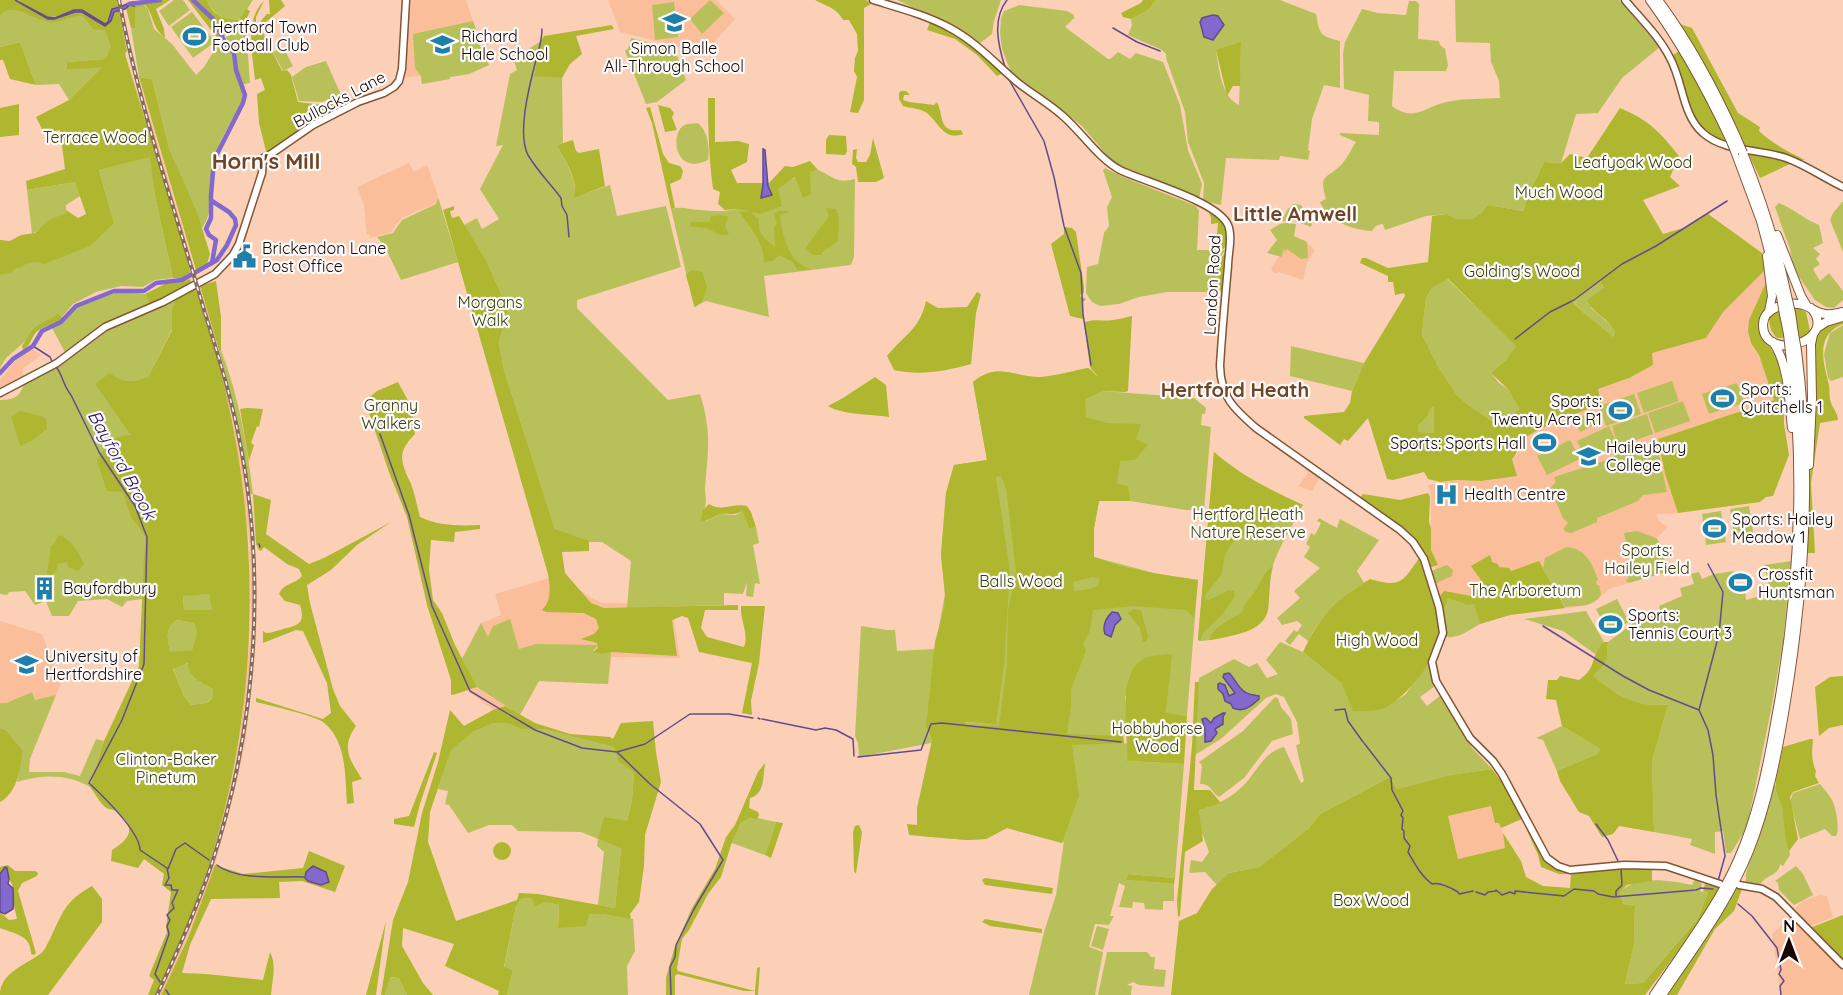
<svg xmlns="http://www.w3.org/2000/svg" width="1843" height="995" font-family="Quicksand,sans-serif">
<style>
.built{fill:#fabf9a}
.green{fill:#b8c159;fill-rule:evenodd}
.forest{fill:#aeb72f;fill-rule:evenodd}
.water{fill:#8368ce;stroke:#634b90;stroke-width:1.5}
.lines{fill:none;stroke-linecap:round;stroke-linejoin:round}
.stream{stroke:#634b90;stroke-width:1.5}
.river{stroke:#8368ce;stroke-width:4.5}
.major-casing{stroke:#825537;stroke-width:9}
.highway-casing{stroke:#825537;stroke-width:10}
.major{stroke:#fff;stroke-width:6}
.highway{stroke:#fff;stroke-width:8}
.rail-casing{stroke:#886a5a;stroke-width:4}
.rail{stroke:#fbfbfb;stroke-width:1.5;stroke-dasharray:4.5;stroke-linecap:butt}
.highway-bridge-casing{stroke:#825537;stroke-width:10;stroke-linecap:butt}
.highway-bridge{stroke:#fff;stroke-width:8}
.labels{text-anchor:middle;stroke-width:4.5;stroke-linejoin:round;paint-order:stroke}
.poi-label{font-size:16px;fill:#170600;stroke:#fbfbfb;text-anchor:start}
.street-label{font-size:16px;fill:#170600;stroke:#fbfbfb}
.park-label{font-size:16px;fill:#3b3e07;stroke:#fbfbfb}
.water-label{font-size:18px;font-style:italic;fill:#330d6b;stroke:#fbfbfb}
.quarter-label{font-size:20px;font-weight:bold;fill:#704527;stroke:#fbfbfb}
.district-label{font-size:22px;font-weight:bold;fill:#704527;stroke:#fbfbfb}
</style>
<rect width="100%" height="100%" fill="#fbd0b6"/>
<!-- built -->
<path class="built" d="M409,0H466L477,32V40L489,65L469,74L450,77V79L436,82L422,84L420,76L404,78L406,67Z
M608,0H716L735,19L707,50L679,47L620,32Z
M141,87L183,229L190,255L187,256L137,88Z
M409,163L414,172L427,165L438,195L436,203L402,218L396,224L392,232L370,238V235L367,234L364,205L357,187Z
M1304,240L1315,250L1307,263L1303,280L1279,272L1275,274L1271,269L1279,256L1282,257L1284,241Z
M1765,270L1766,282L1755,305L1751,343L1759,355L1775,400L1658,439L1665,474L1678,513L1656,514L1660,522L1668,527L1657,538L1668,555L1664,557L1666,572L1609,589L1599,599L1584,606L1510,615L1480,624L1458,636L1449,638L1445,636L1444,618L1434,571L1437,565L1431,550V496L1428,485L1457,480L1481,481L1517,476L1512,459L1518,453L1519,446L1525,438L1598,389L1629,378L1652,353L1706,338L1723,312Z
M204,301L231,393L247,477L257,583L256,644L246,740L238,776L215,865L188,938L161,995H156L200,892L227,799L236,760L242,718L251,625L249,540L234,427L220,368L201,302Z
M32,349L42,355L22,369L24,377L0,390V380L13,363Z
M1306,468L1320,477L1312,491L1298,486L1308,473L1305,470Z
M549,578L551,588L579,589L591,598L603,603H671L680,658L612,657L608,684L539,681L520,715L505,706L493,710L451,678L481,623L501,615L495,594Z
M0,621L42,634L61,685L56,695L35,700L32,692L6,703H0Z
M1491,806L1495,823H1499L1503,833L1505,848L1458,859L1448,816Z
M1820,895L1827,896L1833,917L1809,927L1795,908L1803,901Z
M1791,916L1843,969V995H1781L1772,934Z"/>
<!-- green -->
<path class="green" d="M0,0H101L111,46L105,59L67,62L66,70L103,66L69,100L59,84L36,85L20,42L0,47Z
M174,0H183L190,10L169,26L159,11Z
M207,0H253C249,5 246,13 242,17C229,29 211,11 207,0Z
M710,0L724,13L702,34L690,19Z
M897,0H1001L994,21L992,34L979,44L948,24Z
M1156,0H1280L1316,14C1320,34 1319,36 1340,41V88L1324,85L1312,119L1308,150L1310,151L1308,160L1280,156L1279,160L1226,158L1221,205L1203,201L1204,183L1188,142L1185,112L1166,58V54L1162,50L1128,35L1132,25L1131,19L1148,10ZM1241,43L1239,105C1221,97 1219,67 1216,51Z
M1455,0H1619L1660,47L1622,78L1598,113L1576,114L1561,163L1544,162L1529,193L1523,211L1488,205L1481,213L1472,219H1457L1447,214L1426,216L1385,230L1383,224C1378,224 1374,227 1372,231C1352,230 1328,221 1320,202L1326,199C1319,175 1325,179 1339,167C1346,161 1351,149 1356,142L1340,135V133L1379,135V122L1368,121L1369,95L1344,89L1343,54L1345,42L1362,9L1378,13L1406,15L1409,1H1416L1419,4L1418,39L1439,41L1440,45L1445,49L1448,65L1446,71H1394L1392,106C1415,123 1425,106 1447,102C1464,98 1483,99 1500,98L1499,81L1491,62L1490,43L1456,42Z
M674,2L678,37L655,40L652,5Z
M144,5L148,9L154,29L172,44L196,75L204,67L220,41L222,43L228,42L226,37L246,28L250,83L244,84L246,93C237,114 218,140 214,161C209,182 215,212 202,228L169,148L152,79L139,77L131,28L135,29V7Z
M1019,5L1067,11L1074,15V18L1065,27L1108,59H1110L1118,52L1130,59L1136,53L1163,62L1180,105L1188,150L1202,184L1199,199L1122,168L1109,158L1082,126L1011,72L1002,49L1000,33L1001,18L1004,11Z
M192,12L215,42L193,58L171,27Z
M473,21L477,32V40L489,65L469,74L450,77V79L422,84L421,76L415,68L413,34Z
M631,38L665,47L676,53L686,80L657,102L646,104L625,51L628,49Z
M540,42L534,75L562,78L563,143L557,145C565,162 577,178 575,197L610,185L617,216L666,206L681,267L577,300V308L668,400L700,394C712,433 708,449 705,488C705,497 708,503 703,511L706,521L721,514L736,515L742,511L749,529L756,527L759,543L753,545L760,584L755,583L753,597L746,596L747,582L743,594L724,593V605L627,608L631,561L602,542H589L555,529L504,370L499,342L507,315V307L486,260L464,225L477,218L482,229L499,219L480,189L503,145L496,146L510,74L517,70L513,58Z
M283,47L293,66L283,71L273,52Z
M326,61L341,95L322,102L299,101L292,77L306,67Z
M698,123C708,132 710,147 708,160C675,176 670,135 683,126C687,123 692,124 698,123Z
M151,156L155,196L173,278L155,280L143,287L121,286L96,292L73,304L62,317L58,313L6,358L0,368V275L16,270L21,265L36,260L114,223L99,170Z
M1105,168C1134,183 1166,193 1196,206L1199,211L1197,250H1225L1218,261L1216,292H1167L1139,297L1119,304L1100,306L1092,302L1086,293L1087,267L1098,264L1104,233L1109,226L1107,207L1112,197L1103,170Z
M818,170C835,177 835,184 855,179L854,257L851,265L764,276L769,317L706,301L694,307L671,209C682,206 688,209 699,210C710,211 725,212 737,209C766,202 787,175 818,170Z
M75,182L80,196L66,205V213L32,234L27,190Z
M438,197L458,262L401,280L385,247L377,237L393,233L402,220L436,204Z
M1842,202H1843V252L1830,220L1833,213Z
M1779,203C1794,209 1804,219 1819,225L1823,243L1813,248L1820,254L1816,259L1820,264L1813,269L1820,281L1829,273L1843,291V300L1834,308L1826,307L1815,300L1794,270L1790,249L1775,207Z
M1293,204L1301,205L1312,224L1311,227L1295,221H1281L1288,209Z
M1286,223L1296,224L1294,236L1307,242L1308,258L1301,259L1287,249L1285,252L1284,248L1282,257L1267,253L1277,240L1270,230L1280,224Z
M1447,279L1517,346L1506,360L1491,373L1499,383L1509,390L1519,409L1498,425L1467,404L1457,395L1439,368L1422,334L1426,298L1432,288Z
M1600,281L1604,288L1591,308L1613,327L1615,332L1612,338L1584,313L1571,299Z
M118,292L145,294L150,306L137,311L66,354L52,328L63,323L77,307Z
M175,299L172,310V329L148,377C132,382 124,384 110,374L132,435L122,492L131,518L145,536L143,599L127,601L122,607L107,599L78,601L69,616H52L46,601L35,605L25,591L9,592L7,595L0,594V400C13,400 20,397 24,384L57,366L97,334Z
M1843,325V377L1831,381L1828,378L1824,354L1830,333Z
M1291,346L1364,363L1352,391L1290,376Z
M219,350H221C239,397 247,444 253,494H250L237,420Z
M1088,368L1092,370L1103,391L1194,398L1206,408L1205,414H1202L1201,425L1211,427L1204,510H1186L1130,501H1099L1094,528V557L1154,573L1198,580L1187,716L1166,714L1171,654L1125,696L1127,734L1123,736L1124,743L1128,744L1127,761L1184,764L1175,878L1128,874L1126,880L1174,884V901H1163V910L1145,909L1144,903L1133,902L1132,908L1119,907L1125,886L1119,883L1110,916H1114L1109,925L1095,924L1089,947L1103,952L1095,995H1029L1044,932L1056,895L1064,841L1062,843L1007,828L986,839L967,840L920,836L936,740L926,727L932,740L931,743L859,757L858,743L855,736L861,626L887,630H895L897,651L935,649L945,594L941,555L946,493L954,465L987,460L973,382C997,361 1017,378 1041,377C1056,376 1072,371 1088,368Z
M1672,381L1679,401L1644,413L1637,393Z
M1737,383L1744,403L1709,414L1702,394Z
M1634,394L1641,414L1606,426L1599,406Z
M1683,401L1690,421L1655,433L1648,413Z
M1434,407V433L1418,432V426L1427,417L1431,408Z
M1595,411L1601,422L1580,432L1574,420Z
M1647,414L1653,434L1619,446L1586,461L1577,441L1609,426L1617,443L1612,426Z
M1570,440L1580,459L1547,475L1537,456Z
M1652,442H1656L1667,492L1643,495L1638,501L1597,518V522L1571,533L1566,532L1563,529L1568,523L1563,518L1550,488L1556,482L1554,477L1613,458L1621,450Z
M1214,452C1240,475 1270,490 1303,505C1293,525 1279,546 1272,568C1268,582 1270,596 1268,610C1264,632 1219,640 1200,641L1198,640Z
M1749,506L1754,537L1735,540L1730,509Z
M1721,511L1726,542L1706,545L1702,514Z
M1319,518L1337,528L1340,519L1379,540L1357,571L1364,583C1339,598 1321,615 1308,641L1299,634L1290,645L1285,641L1294,630L1297,632L1302,625L1297,621L1282,625L1277,618L1300,598L1294,591L1320,568L1304,557L1310,547L1306,544L1311,533L1315,535L1321,523L1317,521Z
M1637,531L1656,538L1668,555L1664,557L1666,572L1629,583L1626,581L1629,577L1625,575L1632,572L1628,561L1630,560L1624,533Z
M1566,547C1585,548 1592,562 1598,580L1596,581L1597,585H1599L1601,594C1594,608 1579,605 1565,607L1543,568L1545,558Z
M1791,561L1783,642L1771,710L1747,827L1731,853H1726L1723,831L1715,832V854L1690,845L1692,839L1654,832L1652,761L1668,705C1660,704 1652,705 1644,704C1627,701 1606,687 1594,676L1607,653L1608,642L1636,621L1661,613L1659,606L1682,596L1680,588L1694,584L1691,574L1699,572L1702,579L1714,574L1734,571L1738,591L1745,590L1746,600L1760,596L1762,600L1772,597L1764,565Z
M1447,565L1453,570L1452,576L1435,584L1431,571Z
M209,594L213,610H184L183,595Z
M1448,598L1467,605L1474,603L1480,624C1469,630 1457,640 1445,636L1444,618L1441,605L1446,606Z
M1617,599L1629,622L1608,633L1596,609Z
M1586,611L1604,642L1595,654L1563,631L1524,619Z
M510,619L519,649L536,644L598,645L593,651L602,654L611,652L608,684L539,681L520,715L477,687L462,659L481,623L488,637L493,626Z
M177,620L195,623C200,631 194,642 192,650L170,653C168,640 164,628 177,620Z
M1280,642L1303,652L1342,684L1384,708L1405,695L1429,663L1431,673L1435,686L1420,697L1427,706L1441,695L1472,748L1492,769L1450,775L1397,789L1390,777L1320,814L1309,828L1259,867L1229,873L1217,885L1205,872L1189,873L1191,860L1202,862L1209,852L1201,830L1199,810C1218,804 1230,799 1244,785C1257,771 1264,752 1284,747L1301,783L1304,781L1296,745L1300,744L1297,722L1284,697L1276,694L1266,698L1222,738L1195,755L1199,678L1234,659L1249,667L1257,663L1267,678L1278,674L1266,660Z
M189,663L200,682L213,689L212,699L205,703L191,705L184,696L173,668Z
M32,692L35,700L56,695L30,759L29,772H64L80,776L96,739L104,741L90,787C68,774 43,774 17,782L23,750L6,730L0,728V703H6Z
M1275,697L1278,698L1281,707L1291,719L1293,734L1272,741L1244,778L1219,797C1211,792 1212,784 1200,784L1202,765L1199,762L1243,731Z
M494,723L510,724L521,729H543L615,747L619,762L634,773L632,800L627,821L598,839L621,847L615,908L598,905L604,852L597,846L598,839L581,832L518,831L512,825H489L468,833L449,805L445,804L448,791L438,789L450,750L473,732Z
M1562,726L1602,749L1597,754L1557,771L1543,740L1536,738Z
M1775,783L1782,807L1790,855L1783,866L1780,864C1779,876 1766,874 1760,885L1746,882V873Z
M1820,784C1824,789 1829,794 1832,800C1836,807 1840,830 1836,836H1832L1825,829L1800,839L1790,801L1793,793Z
M750,818L756,820L758,818L776,822L765,855L732,843L741,823Z
M1796,866L1803,874L1813,895L1794,905L1779,890L1778,883L1775,881Z
M1695,879L1702,884L1700,891L1708,893L1697,920L1643,983L1625,984L1634,944L1635,906L1623,904L1620,892C1637,875 1669,880 1692,885Z
M522,898L533,899L559,905L558,928L589,914H602L633,919L635,951L627,966L628,995H507L513,970L504,968L516,906Z
M1097,926L1109,929L1103,950L1091,946Z
M1107,952H1147L1151,957H1155L1154,969L1166,970L1164,987L1139,985L1133,982L1127,985L1132,986L1131,995H1098Z
M389,977L399,978L407,995H385Z"/>
<!-- forest -->
<path class="forest" d="M0,0H15L48,19H54L75,12H82L104,26L111,22L112,14L119,11L127,51L125,54L187,256L190,273L182,278H173L155,196L150,157L99,170L114,223L90,246L44,264C32,259 26,264 15,270C11,273 5,274 0,275V240L10,241L21,235L35,233L49,220L66,213V210L78,218L86,214L75,182L27,190L26,181L65,169L60,130L44,133L36,117L69,100L102,67L66,70L67,62L105,59L111,46L105,30L93,29L83,16C72,14 62,23 51,22C31,20 13,0 0,16Z
M21,0H117L118,8L113,9L108,22L105,24L98,18L78,10C48,20 47,18 20,2Z
M170,0L156,9L164,29L165,38C150,25 155,16 145,5L135,8V29L131,28L126,8L129,5H134L143,1Z
M188,0H207C213,15 222,20 239,20L246,9L250,11L244,25L218,39Z
M269,0H281L285,6L260,27L282,71L287,70L291,75L298,102L323,105L336,99L343,101L342,108L271,152L266,151L259,123L257,94L265,90L261,78L255,80C253,56 244,19 264,1L256,17V23H259L267,14H270Z
M815,0H865L873,3L864,8V100L858,113L850,112L857,77L854,71L855,58L858,51L857,34L849,20H843C836,7 827,7 815,0Z
M1143,0H1156L1148,10L1131,19L1123,17L1121,13L1141,3Z
M930,22C958,32 982,52 1003,73L997,76L977,55L955,39L927,30Z
M1680,24L1692,28L1738,113L1760,127L1759,131C1773,144 1788,152 1805,160C1797,161 1757,148 1745,146L1710,74Z
M612,25L614,29L576,36L582,54L570,64L562,78L534,76L540,42L544,36Z
M20,42L36,85L10,79L3,60H0V47Z
M1241,42L1240,86H1233L1227,96L1216,50Z
M1681,50L1710,104L1726,141L1714,137L1695,120L1673,55Z
M139,77L152,79L169,148L198,215L210,254L207,264L196,270Z
M901,91H906L910,95H904L903,100C914,104 923,103 934,105L937,102C944,116 938,133 961,130L963,134C944,141 939,123 927,113C922,109 910,108 903,106L899,99V93Z
M708,98H715V142L738,141L749,144L747,162L731,170L737,183H769L785,166L793,167L810,161L818,170L810,172L811,194L803,198L795,177L778,189L782,206L760,214L753,212L752,214L759,219C757,233 765,239 775,247L774,227L777,224L774,214L779,211H791L780,215C781,229 787,254 799,263C803,266 808,268 812,270H797L793,262L779,255L773,261L764,262C764,242 750,227 739,212L751,211L738,209L725,210L718,204L720,192L713,189C709,159 708,128 708,98Z
M19,104V135L0,137V108Z
M658,105L670,108L674,113L672,117L677,130L665,132Z
M650,107L663,154L669,163L680,166L683,171L681,179L670,184L675,208L671,209L652,123L646,108Z
M1620,108C1650,121 1658,130 1679,156L1670,177L1680,186L1643,200L1663,234L1687,227L1708,214L1762,253L1765,270L1723,312L1706,338L1652,353L1653,365L1629,378L1598,389L1601,403C1583,412 1537,427 1524,439C1518,446 1518,453 1512,459L1517,476L1481,481L1457,480L1440,482L1428,479L1424,472L1393,480L1387,479L1368,418L1348,441L1344,439L1340,445L1304,418V416L1344,412L1350,403L1352,391L1364,363L1405,296L1404,293L1395,295L1393,282H1388V276L1360,263L1362,258H1366L1388,268L1428,262L1432,216L1447,214L1457,219H1472L1481,213L1488,205L1523,211L1529,193L1544,162L1561,163L1570,154L1587,158ZM1448,279L1516,346L1506,360L1491,373L1509,390L1519,409L1498,425L1467,404L1457,395L1439,368L1422,334L1426,298L1432,288ZM1600,281L1604,288L1587,300C1593,314 1610,319 1615,332L1613,337L1584,313L1571,300ZM1434,407V433L1418,432V426L1427,417L1431,408Z
M829,135L846,136L847,151L845,155L826,154V140Z
M873,138L884,178L876,182H858L856,167L852,164L853,150L857,149L856,158L858,162H866L870,155Z
M573,140L576,151L579,153L599,149L605,186L574,198C579,179 565,162 557,145Z
M1747,151L1792,163L1760,178Z
M454,206V210L450,211L452,218L459,216L486,260L507,307V315L499,342L504,370L555,529L589,541V551L562,552L565,573L591,603L604,608L738,605V610H705L701,628L707,637L744,647C749,633 740,620 741,606H765L759,663L751,701L752,715L742,713L752,663L699,652L688,618L682,616L672,620L677,656L612,652L602,654L593,652L598,648L597,643L581,639L594,634L599,628L596,619L584,613L546,612L542,610C552,601 550,586 548,574L443,210Z
M826,208L836,209C841,219 838,229 838,241L824,251L821,255H813L805,249L829,216Z
M1212,212C1224,222 1234,233 1224,249L1219,248L1216,243L1222,239L1217,235L1218,223L1211,224V218L1209,213Z
M722,215L728,217L725,226L729,234C717,238 714,229 704,228C698,227 694,227 689,226L691,222H710L711,216Z
M1064,227L1072,228L1076,232L1084,287V293L1081,294L1080,296L1086,299L1083,302V319L1070,316L1051,244L1064,234Z
M1226,252L1223,292H1221L1217,285L1218,262Z
M691,270L702,272L707,288L702,302L695,307L686,275Z
M190,279L192,285L150,306L145,294L165,284L183,282Z
M216,281L221,317V350H219L200,286Z
M1766,282L1768,308L1760,322L1761,332L1779,362L1784,395V424L1789,455L1773,496L1766,497L1760,502L1678,513L1665,474L1658,439L1774,400L1759,355L1751,343L1748,331L1749,320Z
M195,288C208,320 217,355 225,389C262,545 258,711 209,865C195,909 175,952 156,995H148L154,980L149,976L167,932L166,927L171,892L162,885L164,874L144,859L138,868L111,861L112,850C133,837 136,826 114,810C111,809 107,809 105,807C101,804 94,792 90,787L104,741L139,666L145,536L131,518L122,492L107,491L97,461C106,446 112,435 131,435L95,384L110,373C124,384 132,382 148,377L172,330V310L175,299ZM209,594L212,610H184L183,596ZM177,620L194,623C200,631 194,642 192,650L170,652C168,640 164,628 177,620ZM188,663C188,677 202,683 213,689L212,699L206,703L191,705L184,696L173,669Z
M977,292L981,294L976,313L971,364C946,371 920,376 894,370L887,356C904,335 920,329 926,301L938,308L967,307Z
M1793,307L1799,308L1806,312L1810,331L1804,338L1798,339Z
M1780,311L1784,338H1777C1771,332 1768,324 1770,316Z
M58,313L63,318C56,324 47,325 39,330C31,335 32,345 23,350L22,346C27,340 30,330 37,326C45,320 50,321 58,313Z
M1132,316L1128,391L1125,392L1103,391L1085,399L1086,417L1107,423L1141,424L1136,439L1148,445L1135,460L1120,461L1117,484L1128,486L1130,501H1099L1094,528V557C1127,570 1163,575 1198,580L1194,618L1186,610L1134,606L1093,610L1090,631L1083,643L1086,651L1071,689V706L1067,734L1123,736L1124,743L1072,745L1079,796L1062,843L1007,828L986,839L967,840L909,835L907,824L917,825V808L932,740L926,727L935,642L944,609L945,594L941,555L946,493L954,465L987,460L973,382C997,361 1017,378 1041,377C1056,376 1072,371 1088,368L1098,377L1090,367L1084,323C1093,318 1103,322 1113,320C1116,320 1127,317 1132,316ZM1001,476L1006,488L1016,571L1008,611L1007,665L999,726L965,725V721L996,724L1004,665L1010,572L996,477ZM1093,577L1100,579L1098,586L1090,589L1074,591L1073,582Z
M1843,319V324C1815,335 1823,362 1829,385C1830,390 1829,394 1830,399C1831,407 1838,412 1838,420L1820,423L1811,483L1815,553H1806L1814,402L1815,338L1828,323Z
M875,377L886,385L889,417C871,414 842,415 828,406L843,398Z
M398,382L412,408L415,434C396,453 401,462 411,484C415,494 417,506 420,517C439,526 459,526 480,525V529L455,532L454,542L431,540L429,569L433,600L442,613L455,645L477,687C468,689 459,694 451,695V680L427,605L407,517L390,475L365,401L377,391Z
M247,408L263,409L259,427L257,426L251,443L254,445L249,461L240,409Z
M20,411L41,416L46,419L47,429L31,441L20,446L11,416Z
M1214,452C1240,475 1270,490 1303,505L1287,512L1274,524L1250,531L1232,543L1224,557L1222,574L1206,594L1205,599L1209,600L1229,590L1234,591L1235,596L1223,614L1203,633L1200,641L1198,639Z
M1428,493L1430,497L1429,522L1431,528V550L1438,565L1429,568L1417,545L1360,498L1363,494L1400,500Z
M253,494L271,500L266,534L309,564L324,558L391,522L357,545L331,570L307,585L310,603L333,689L340,706L356,726C341,747 349,759 362,779L352,782L354,803L347,804C345,777 347,740 323,722C315,716 269,705 256,702V698L323,719L331,713L327,683L303,631L296,630L263,643V631L266,633C271,633 275,631 280,630C297,625 306,626 300,605L285,601L279,594C283,583 296,584 302,576L299,569L287,564L264,547L261,551L259,550L256,544Z
M709,504C722,512 733,503 747,506L751,512L756,527L749,529L742,511C734,516 729,513 721,514C714,516 709,521 701,521L703,510Z
M58,535C71,538 78,552 84,564L78,571L68,567L67,562L58,564L56,571L50,576L47,574L51,546L55,543Z
M1490,555L1492,562L1498,564L1499,567L1509,568L1511,571L1539,561L1565,608L1510,615L1480,624L1474,604L1467,605L1448,598L1446,606L1442,607L1440,596L1444,591L1471,596H1473V592L1480,590L1478,582L1481,580L1471,566Z
M1420,557C1430,575 1442,612 1441,632C1439,657 1407,697 1385,708C1375,712 1363,711 1353,711L1342,684L1303,652C1321,614 1334,601 1370,579C1402,588 1402,582 1420,557Z
M1273,566C1269,581 1270,594 1268,608C1265,634 1230,635 1210,640C1211,627 1233,619 1243,611C1245,601 1251,598 1256,590C1262,581 1263,573 1273,566Z
M1133,609L1141,610L1148,637L1146,642H1143L1140,628L1128,613Z
M1604,642H1608C1607,649 1608,658 1604,664C1601,669 1597,670 1594,676C1607,688 1627,701 1644,704C1652,705 1660,704 1668,705L1652,761L1654,832L1619,826L1613,834L1602,837L1589,816L1579,812L1560,781L1557,771L1597,754L1601,749L1562,726L1556,700L1546,699L1548,680H1557L1560,676L1579,680C1598,667 1590,655 1604,642Z
M1172,654L1166,713L1187,716L1184,764L1127,761C1129,734 1114,668 1148,657C1156,655 1164,655 1172,654Z
M1843,676V725L1829,728L1819,736L1815,687L1830,677Z
M1195,682H1199L1194,790H1210L1221,803L1199,810L1203,841L1185,852L1180,916L1178,917L1177,901L1192,746Z
M505,706L535,723L570,734L610,737L613,739L621,723L653,721L656,752L661,782L645,835L644,866L639,902L630,914L631,919L602,914H589L586,926L558,928L559,905L545,902L534,907L533,899L522,898L516,906L504,967L513,970L507,995H498L499,991L445,966L454,944L403,928L402,946L423,983L433,995H407L399,978L390,977L385,995H381L393,920L408,882L422,813L438,762L450,710L464,726L493,710ZM494,723L510,724L521,729H543L614,747L619,762L634,773L632,800L627,821L604,817L598,839L621,848L615,908L538,894L519,893L517,900L456,921L428,842L430,812L451,750L473,732Z
M0,728L6,730L23,750C20,769 18,792 0,802Z
M1810,739H1813C1812,752 1811,760 1816,771L1815,776L1819,783L1793,792L1790,797L1798,839L1789,851L1786,841L1782,807L1776,790V780L1783,747Z
M434,752L437,753L420,804L414,827L394,824V819L409,816Z
M765,763C763,776 765,794 750,798L749,808L758,812L759,815L757,820L750,818L741,823L731,845L721,877L708,894L689,930L682,939L677,968L678,971L755,991L757,968L760,967L758,995H755V991H744L677,974L675,976V995H666V978L674,949L692,908L715,869L726,837L735,825L758,772Z
M1492,769L1507,789L1522,819L1501,828L1499,823H1495L1491,806L1448,816L1458,859L1505,848L1503,833L1521,861L1526,877L1543,886L1570,888L1571,874H1559L1541,867L1538,855L1524,824L1542,856L1555,867H1652V881L1627,885L1620,892L1623,904L1635,906L1634,944L1625,984L1643,983L1697,920L1708,893L1703,891L1705,884L1722,886L1682,946L1645,995H1171L1179,921L1197,913L1212,889L1229,873L1259,867L1309,828L1320,814L1390,777L1397,789L1450,775Z
M776,822L783,823L771,858L765,855Z
M859,825L862,832L856,874L854,871L853,832L855,826Z
M493 851a9 9 0 1 1 18 0a9 9 0 1 1-18 0Z
M309,851L345,866L335,892L302,881L279,882L280,898L211,899L190,945L182,973L206,974L263,980L270,952C277,965 272,981 271,995H161L188,938L215,865L243,874L303,868Z
M8,865L15,871H35L38,873L37,876L22,883L18,891L36,953L34,955L31,954C31,935 15,934 0,928V912L9,920L17,919L12,897L13,886L9,879L7,868L5,867L0,874V867Z
M1128,874L1175,878L1174,884L1126,880Z
M985,878L1053,888L1052,894L985,885L982,880Z
M92,886L102,899V922L48,995H0C0,973 25,965 40,954C45,951 47,944 50,939C63,912 65,901 92,886Z
M1734,886H1743L1734,911L1715,929L1677,995H1668Z
M1843,915V961L1810,928Z
M985,919L1042,929V933L990,926L982,922Z
M386,921L376,995H366Z"/>
<!-- water -->
<path class="water" d="M15,0L47,17L55,18L74,10H82L105,24L108,22L112,9C120,8 127,3 134,2V6L130,5L125,9L114,12L111,21L105,26L82,12H75L54,19H48Z
M1213,15L1218,16L1224,25L1213,40L1204,37L1200,22L1202,18Z
M763,149L765,150L768,186L772,195L761,198L763,185Z
M1112,612L1118,613L1121,619L1115,625L1111,637L1105,634C1102,625 1106,618 1112,612Z
M1229,673C1235,678 1237,687 1245,692C1249,695 1255,695 1259,696V699C1251,706 1244,713 1233,708L1231,704L1225,701L1223,694L1218,689V684L1220,683L1225,685L1229,696L1235,693L1223,677L1224,674Z
M1223,713H1225L1223,717V724L1215,729L1217,733L1211,741L1205,742V730L1202,719L1206,718L1211,723L1214,718Z
M313,866L326,872L329,882L321,885L308,881L305,878L306,872Z
M5,867L7,868L9,879L8,884L13,888C13,895 14,903 13,909L5,914L0,912V874Z"/>
<g class="lines">
<!-- stream -->
<path class="stream" d="M1113,28L1137,42L1160,51
M542,29C542,42 538,51 535,64C529,87 517,134 528,155C538,172 550,183 561,198L562,206L567,215L569,237
M1005,67C998,45 992,19 1007,0
M1008,78L1044,141L1054,177L1064,226L1081,273L1083,314L1091,365
M1515,339L1550,312L1574,300L1622,264L1656,246L1727,201
M33,346L50,357L52,361
M56,367C63,375 63,386 71,395L99,452L135,506L147,537L144,664L122,720L89,783C103,796 140,832 140,850L167,868L169,878L165,885H171L172,890H178L172,903L174,908L167,915L170,920L167,926L169,934L155,974L160,982
M380,434L409,515L432,606L470,691L535,730L582,748L617,752L645,744L690,714H729L753,718
M259,544L260,547
M1708,564L1723,592L1719,634L1699,710L1708,730L1713,755L1716,795L1725,856L1718,881
M1543,626L1623,676L1649,690L1699,710
M1335,710L1345,709L1348,721L1363,742
M758,718L760,719
M762,719L816,730L825,728L836,730L853,739L854,756
M1364,743L1391,778L1392,790L1403,811L1401,815L1403,818L1402,829L1404,831V838L1410,846L1408,852C1415,864 1421,876 1432,884C1439,882 1451,888 1458,892L1459,894L1473,891
M617,752L650,784L700,824L723,860L694,909L676,945L675,957L670,967L671,995
M858,757L921,750L931,724L942,723L1121,742
M1596,824L1608,840L1619,863
M217,865C237,881 279,876 305,877
M168,869L176,849L185,843L209,860
M1476,892L1485,895L1488,892L1496,891V890L1502,895L1510,892L1515,894V891L1564,896L1574,889L1594,891L1598,894L1613,897L1696,890L1701,888L1713,889
M1616,896V891L1622,885L1621,868
M1738,904L1752,916L1777,948L1781,970L1779,974L1784,981L1780,986L1781,995
M166,990L169,995"/>
<!-- river -->
<path class="river" d="M193,0L213,19L226,44L234,53L236,70L245,95L243,103L214,160L211,195V218L206,229L209,235L216,240L212,263
M129,4L160,0
M0,373L13,359L33,346L42,331L61,322L76,306L114,291H144L156,283L182,280L217,260L227,245L236,225L235,219L229,212L212,201"/>
<defs>
<path id="major" d="M873,0C899,8 926,15 950,28C976,42 995,63 1017,82C1032,94 1050,104 1064,117C1083,134 1098,158 1120,170C1145,182 1217,201 1228,225C1233,237 1228,254 1228,266C1225,299 1222,332 1220,366C1221,397 1233,408 1256,428L1400,530L1413,542L1424,559L1439,607L1443,633L1432,662L1436,681L1470,738L1493,761L1502,774L1547,858L1558,866L1570,870L1624,865L1666,866L1720,884
M1625,0C1640,18 1659,36 1670,58C1683,81 1682,115 1703,133C1724,152 1760,149 1786,158C1806,165 1824,178 1843,187
M0,393L57,363L105,327L163,302L215,274L233,255L239,244L262,173L263,158L271,154L313,125L358,102L384,93L394,87L399,81L402,69L406,0
M1739,885L1762,889L1776,897L1843,965"/>
<path id="highway" d="M1650,0C1682,44 1707,90 1730,139
M1658,0C1690,43 1715,90 1737,139
M1735,151L1761,221L1781,297
M1743,153C1762,200 1777,247 1787,296
M1777,235L1801,296L1807,306
M1767,256L1772,296L1769,311
M1811,308C1840,342 1763,363 1763,325C1763,307 1789,301 1803,305C1811,307 1816,313 1825,314C1831,315 1837,313 1843,312
M1791,313L1794,334
M1784,314L1788,334
M1817,328L1826,322L1842,317
M1773,342C1789,365 1789,401 1792,428
M1809,465L1812,398L1811,344L1813,335
M1654,995C1683,951 1717,908 1738,860C1757,817 1767,770 1775,724C1798,602 1806,476 1790,352
M1662,995C1693,949 1728,903 1749,851C1768,803 1778,751 1786,701C1805,586 1812,467 1797,351"/>
</defs>
<!-- major casing -->
<use href="#major" class="major-casing"/>
<!-- highway casing -->
<use href="#highway" class="highway-casing"/>
<!-- major -->
<use href="#major" class="major"/>
<!-- highway -->
<use href="#highway" class="highway"/>
<defs>
<path id="rail" d="M119,0C139,106 175,210 205,313C217,351 229,389 237,428C268,572 257,727 211,866C196,910 177,953 157,995"/>
</defs>
<!-- rail casing -->
<use href="#rail" class="rail-casing"/>
<!-- rail -->
<use href="#rail" class="rail"/>
<defs>
<path id="highway-bridge" d="M1730,139L1735,151
M1737,139L1743,153
M1787,296L1791,313
M1781,297L1784,314
M1788,334L1790,352
M1794,334L1797,351"/>
</defs>
<!-- highway-bridge casing -->
<use href="#highway-bridge" class="highway-bridge-casing"/>
<!-- highway-bridge -->
<use href="#highway-bridge" class="highway-bridge"/>
</g>
<!-- icons -->
<defs>
<symbol id="school-bare" viewBox="-9 -9 18 18"><path d="M0-5L7-2L0 1L-7-2ZM-4 1L0 2.5L4 1V4Q0 6-4 4Z" fill="#1d7faa" stroke="#fbfbfb" stroke-width="2.5" paint-order="stroke"/></symbol>
<symbol id="stadium-bare" viewBox="-9 -9 18 18"><path d="M0-5a6.5 5 0 1 0 0 10a6.5 5 0 1 0 0-10ZM-3.5-1.8h7v3.6h-7Z" fill="#1d7faa" stroke="#fbfbfb" stroke-width="2.5" paint-order="stroke"/></symbol>
<symbol id="civic-bare" viewBox="-9 -9 18 18"><path d="M-.6-6.5H3V-4.5H.6V-3L4-1V1h2V6H-6V1h2V-1L-.6-3ZM-1.2 2.5V6h2.4V2.5Z" fill="#1d7faa" stroke="#fbfbfb" stroke-width="2.5" paint-order="stroke"/></symbol>
<symbol id="hospital-bare" viewBox="-9 -9 18 18"><path d="M-5-5h3v3.5h4V-5h3V5h-3V1.5h-4V5h-3Z" fill="#1d7faa" stroke="#fbfbfb" stroke-width="2.5" paint-order="stroke"/></symbol>
<symbol id="building-bare" viewBox="-9 -9 18 18"><path d="M-4-6H4V6H1V3H-1V6H-4ZM-2.5-4.3h1.7v1.8h-1.7ZM.8-4.3h1.7v1.8H.8ZM-2.5-1h1.7V.8h-1.7ZM.8-1h1.7V.8H.8Z" fill="#1d7faa" stroke="#fbfbfb" stroke-width="2.5" paint-order="stroke"/></symbol>
<symbol id="university-bare" viewBox="-9 -9 18 18"><path d="M0-5L7-2L0 1L-7-2ZM-4 1L0 2.5L4 1V4Q0 6-4 4Z" fill="#1d7faa" stroke="#fbfbfb" stroke-width="2.5" paint-order="stroke"/></symbol>
</defs>
<g fill-rule="evenodd">
<use href="#school-bare" x="658" y="6" width="33" height="33"/>
<use href="#stadium-bare" x="178" y="20" width="33" height="33"/>
<use href="#school-bare" x="426" y="28" width="33" height="33"/>
<use href="#civic-bare" x="228" y="240" width="33" height="33"/>
<use href="#stadium-bare" x="1706" y="382" width="33" height="33"/>
<use href="#stadium-bare" x="1604" y="394" width="33" height="33"/>
<use href="#stadium-bare" x="1528" y="426" width="33" height="33"/>
<use href="#school-bare" x="1572" y="440" width="33" height="33"/>
<use href="#hospital-bare" x="1430" y="478" width="33" height="33"/>
<use href="#stadium-bare" x="1698" y="512" width="33" height="33"/>
<use href="#stadium-bare" x="1724" y="566" width="33" height="33"/>
<use href="#building-bare" x="28" y="572" width="33" height="33"/>
<use href="#stadium-bare" x="1594" y="608" width="33" height="33"/>
<use href="#university-bare" x="10" y="648" width="33" height="33"/>
</g>
<g class="labels">
<!-- poi labels -->
<g class="poi-label">
<text x="212" y="33">Hertford Town<tspan x="212" dy="18">Football Club</tspan></text>
<text x="461" y="42">Richard<tspan x="461" dy="18">Hale School</tspan></text>
<text x="674" y="54" text-anchor="middle">Simon Balle<tspan x="674" dy="18">All-Through School</tspan></text>
<text x="262" y="254">Brickendon Lane<tspan x="262" dy="18">Post Office</tspan></text>
<text x="1741" y="395">Sports:<tspan x="1741" dy="18">Quitchells 1</tspan></text>
<text x="1602" y="407" text-anchor="end">Sports:<tspan x="1602" dy="18">Twenty Acre R1</tspan></text>
<text x="1526" y="449" text-anchor="end">Sports: Sports Hall</text>
<text x="1606" y="453">Haileybury<tspan x="1606" dy="18">College</tspan></text>
<text x="1464" y="500">Health Centre</text>
<text x="1732" y="525">Sports: Hailey<tspan x="1732" dy="18">Meadow 1</tspan></text>
<text x="1758" y="580">Crossfit<tspan x="1758" dy="18">Huntsman</tspan></text>
<text x="63" y="594">Bayfordbury</text>
<text x="1628" y="621">Sports:<tspan x="1628" dy="18">Tennis Court 3</tspan></text>
<text x="45" y="662">University of<tspan x="45" dy="18">Hertfordshire</tspan></text>
</g>
<!-- street labels -->
<g class="street-label">
<text transform="translate(339 99) rotate(-28)" y="6">Bullocks Lane</text>
<text transform="translate(1212 285) rotate(-87)" y="6">London Road</text>
</g>
<!-- park labels -->
<g class="park-label">
<text x="95" y="143">Terrace Wood</text>
<text x="1633" y="168">Leafyoak Wood</text>
<text x="1559" y="198">Much Wood</text>
<text x="1522" y="277">Golding's Wood</text>
<text x="490" y="308">Morgans<tspan x="490" dy="18">Walk</tspan></text>
<text x="391" y="411">Granny<tspan x="391" dy="18">Walkers</tspan></text>
<text x="1248" y="520">Hertford Heath<tspan x="1248" dy="18">Nature Reserve</tspan></text>
<text x="1647" y="556">Sports:<tspan x="1647" dy="18">Hailey Field</tspan></text>
<text x="1021" y="587">Balls Wood</text>
<text x="1525" y="596">The Arboretum</text>
<text x="1377" y="646">High Wood</text>
<text x="1157" y="734">Hobbyhorse<tspan x="1157" dy="18">Wood</tspan></text>
<text x="166" y="765">Clinton-Baker<tspan x="166" dy="18">Pinetum</tspan></text>
<text x="1371" y="906">Box Wood</text>
</g>
<!-- water labels -->
<g class="water-label">
<text transform="translate(122 465) rotate(61)" y="6">Bayford Brook</text>
</g>
<!-- quarter labels -->
<g class="quarter-label">
<text x="1295" y="221">Little Amwell</text>
<text x="1235" y="397">Hertford Heath</text>
</g>
<!-- district labels -->
<g class="district-label">
<text x="266" y="169">Horn's Mill</text>
</g>
</g>
<!-- north arrow -->
<g transform="translate(1789 941)" stroke="#fbfbfb" stroke-width="4.5" paint-order="stroke">
<path d="M0-4.5L10 22L0 15L-10 22Z" fill="#170600"/>
<text y="-9" font-size="16" font-weight="bold" text-anchor="middle" fill="#170600">N</text>
</g>
</svg>
